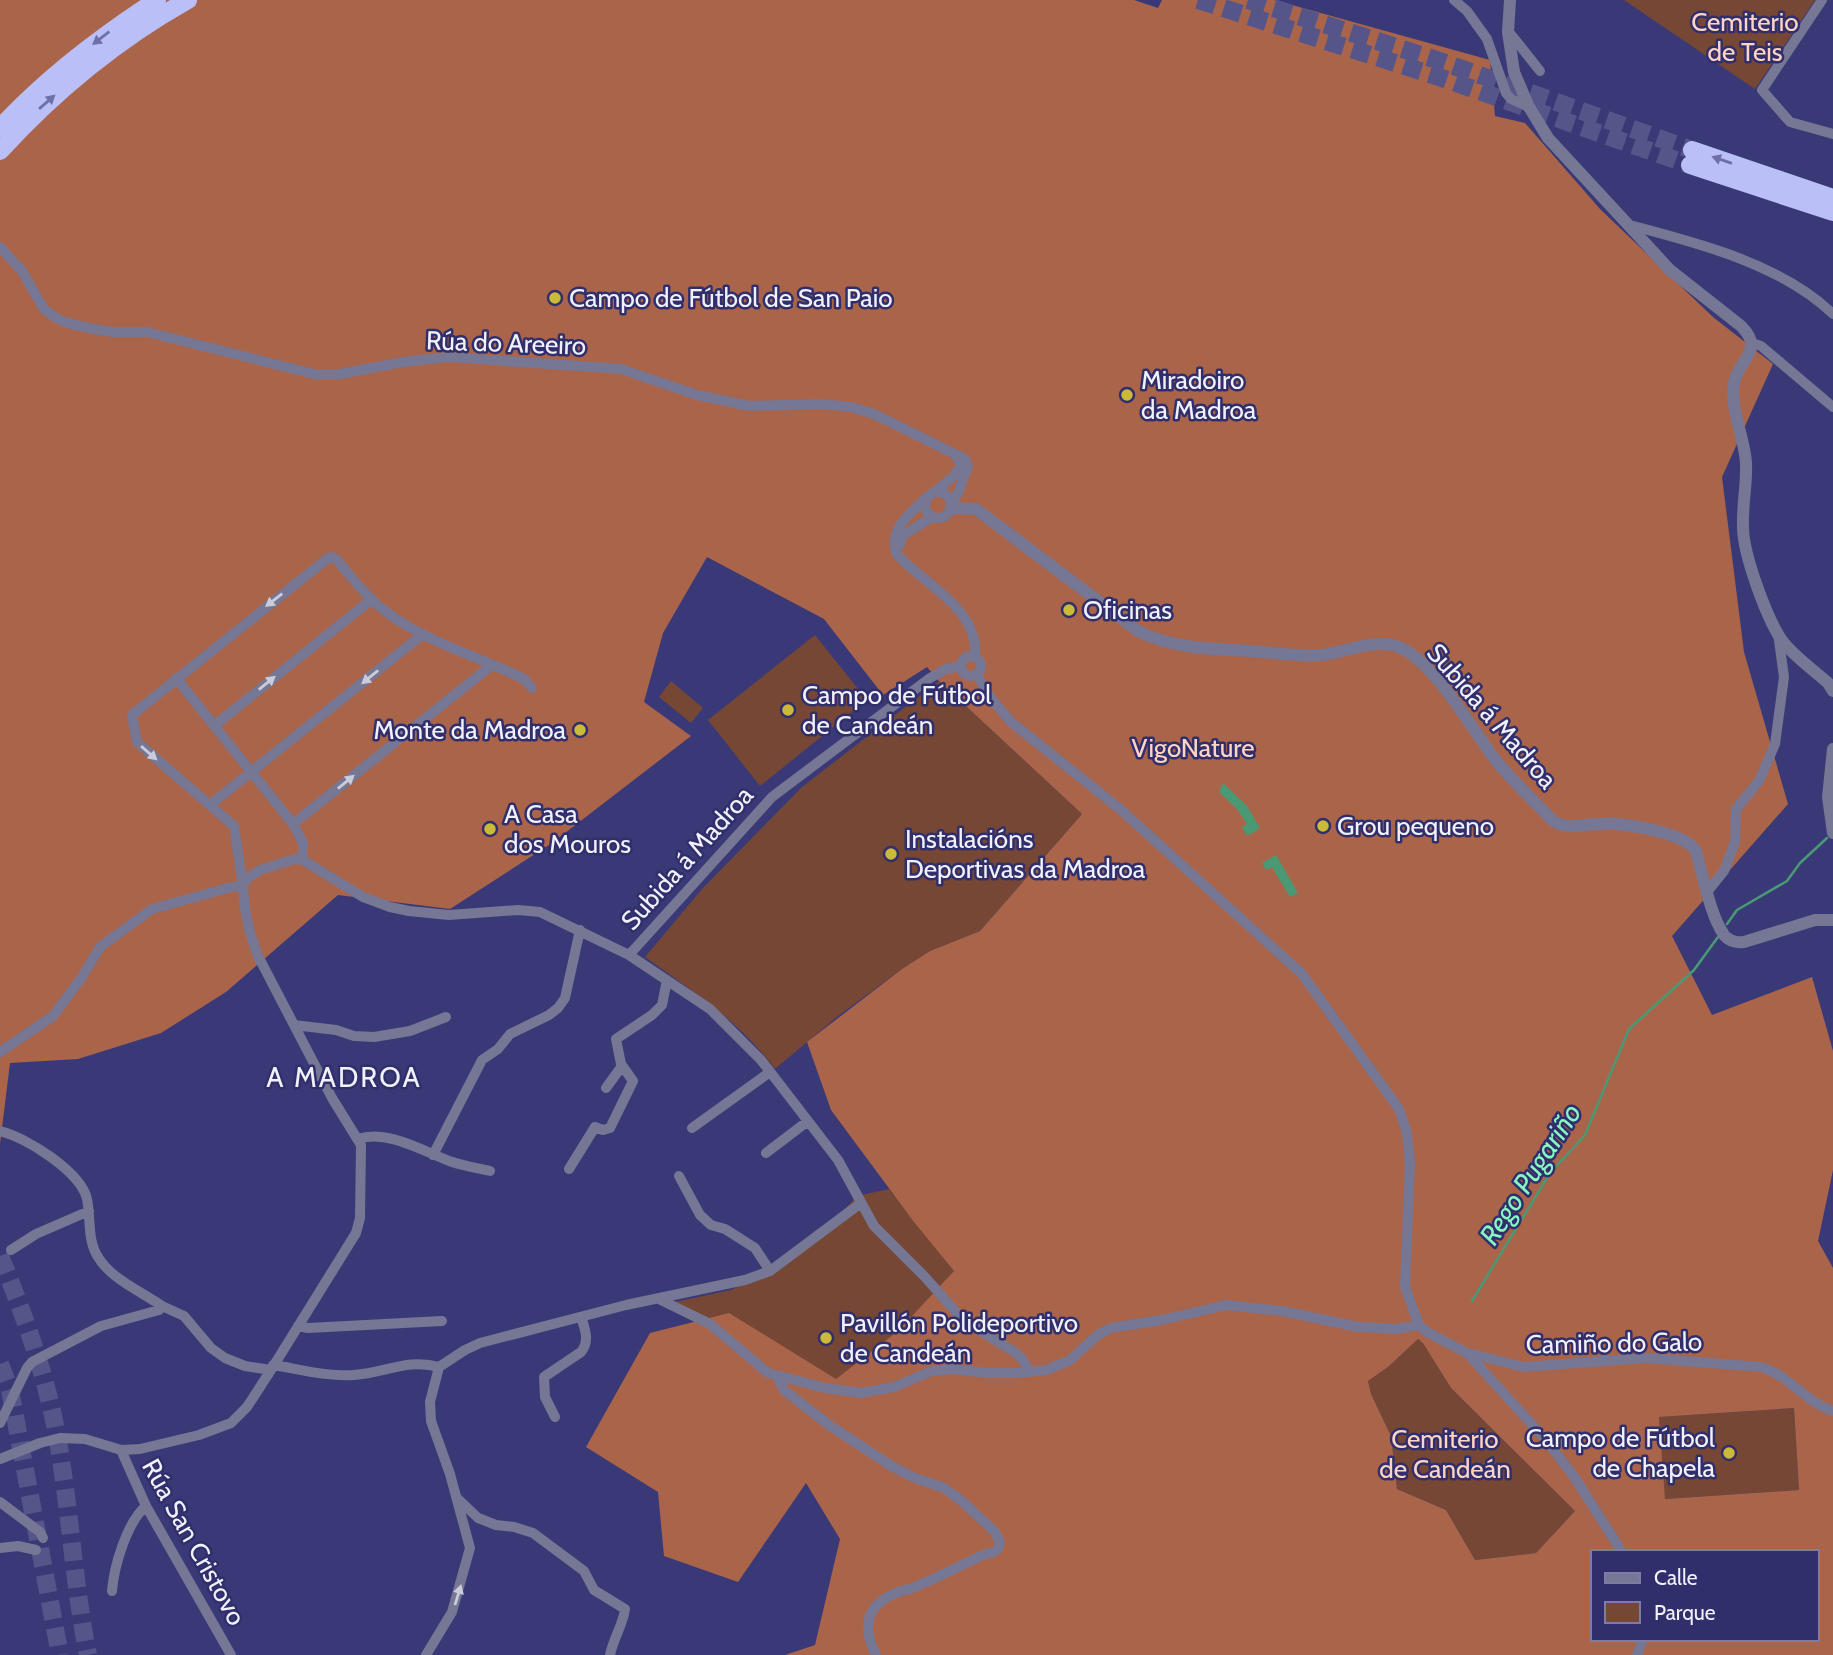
<svg xmlns="http://www.w3.org/2000/svg" width="1833" height="1655" font-family="Cabin,sans-serif">
<style>
.green{fill:#764735}
.forest{fill:#aa644a;fill-rule:evenodd}
.water{fill:#499a74}
.lines{fill:none;stroke-linecap:round;stroke-linejoin:round}
.stream{stroke:#499a74;stroke-width:2.5}
.motorway-tunnel{stroke:#55558a;stroke-width:18;stroke-dasharray:18 9;stroke-linecap:butt}
.minor{stroke:#757794;stroke-width:10}
.tertiary{stroke:#757794;stroke-width:12}
.motorway{stroke:#bbbff7;stroke-width:18}
.oneway{fill:#6f6faa}
.oneway2{fill:#cbccdb}
.poi-dot{fill:#cbba39;stroke:#302e6b;stroke-width:2.5}
.labels{text-anchor:middle;stroke-width:5;stroke-linejoin:round;paint-order:stroke}
.park-label{font-size:26px;fill:#fed5c5;stroke:#302e6b}
.poi-label{font-size:26px;fill:#f0f1f9;stroke:#302e6b;text-anchor:start}
.street-label{font-size:26px;fill:#f0f1f9;stroke:#302e6b}
.neighbourhood-label{font-size:28px;letter-spacing:2px;fill:#f0f1f9;stroke:#302e6b}
.water-label{font-size:28px;font-style:italic;fill:#88f8c2;stroke:#302e6b}
</style>
<rect width="100%" height="100%" fill="#3a3977"/>
<!-- green -->
<path class="green" d="M1624,0H1815L1755,89Z
M815,635L867,700L760,786L708,720Z
M671,681L703,708L691,723L659,697Z
M939,681L1082,814L980,931L930,951L902,969L838,1016L775,1069C738,1020 694,992 645,957L702,889L802,787Z
M889,1189L954,1271L899,1332L834,1387L675,1302L731,1290L792,1259L824,1232L857,1196Z
M1418,1339L1423,1342L1451,1388L1575,1511L1536,1553L1475,1560L1446,1510L1397,1489L1391,1436L1371,1394L1368,1381L1388,1367Z
M1794,1408L1799,1490L1664,1499L1659,1417Z"/>
<!-- forest -->
<path class="forest" d="M0,0H1134L1158,8L1162,0H1274L1490,60L1495,116L1525,123L1600,209L1713,317L1773,364L1722,477L1744,652L1788,804L1672,936L1712,1015L1812,977L1833,1051V1170L1818,1241L1833,1268V1655H785L815,1645L840,1539L806,1483L738,1582L664,1556L658,1492L586,1447L650,1333L729,1313L836,1379L898,1331L954,1271L914,1222L831,1110L807,1042L902,969L930,951L980,931L1082,814L939,681L927,667L883,695L824,619L707,557L663,633L644,702L691,736L552,843L450,909L338,895L226,992L161,1033L78,1059L10,1063L0,1144ZM1418,1339L1423,1343L1451,1388L1575,1511L1536,1553L1475,1560L1446,1510L1397,1489L1391,1436L1371,1394L1368,1381L1388,1367ZM1794,1408L1799,1490L1665,1499L1659,1417ZM1593,1552H1817V1639H1593Z"/>
<!-- water -->
<path class="water" d="M1223,783L1247,806L1260,828L1247,836L1242,827L1247,824L1237,809L1219,792Z
M1276,855L1298,893L1290,897L1272,867L1266,870L1262,863Z"/>
<g class="lines">
<!-- stream -->
<path class="stream" d="M1727,924L1737,910L1787,881L1800,863L1827,838
M1472,1301L1550,1173L1585,1135L1629,1029L1694,970L1718,937"/>
<!-- motorway-tunnel -->
<path class="motorway-tunnel" d="M1198,0L1439,77L1690,165
M1248,0L1437,60L1692,150
M0,1256C27,1322 51,1388 61,1460C71,1524 75,1591 88,1655
M0,1364L10,1390L60,1655"/>
<!-- minor -->
<path class="minor" d="M1454,0L1467,11L1487,39L1506,93L1511,99L1529,107
M1822,0L1762,90L1790,122L1833,134
M1509,32L1540,71
M1629,225C1698,243 1781,264 1833,314
M0,247L22,271L44,309L56,318L67,323L89,328L112,332H147L318,375H335L403,362L449,357L621,369L697,395L749,406L820,404L851,407L874,414L965,459L968,466L958,493L951,504
M1752,343L1761,346L1833,407
M936,491L955,475L961,466L957,457
M925 505a13 13 0 1 1 26 0a13 13 0 1 1-26 0Z
M925,499C909,515 889,528 896,553C923,585 980,608 975,657
M900,545L902,536L932,517
M961 666a10 10 0 1 1 20 0a10 10 0 1 1-20 0Z
M977,675L990,697L1011,722L1120,809L1302,974L1399,1109L1407,1133L1410,1163L1405,1287L1419,1325L1427,1332L1467,1353L1547,1441L1575,1478L1622,1552
M176,678L293,824L303,843V860
M214,726L372,599
M210,805L423,634
M293,824L492,665
M1708,891L1724,871L1735,842L1736,809L1759,781L1775,744L1784,677L1778,633
M629,955L772,797L930,678L946,669L961,666
M294,1025L336,1030L354,1036L374,1037L410,1031L446,1017
M0,1052L53,1016L82,977L100,947L152,909L232,887L243,886L234,826L137,742L132,715L328,558L332,557L336,559C350,575 363,593 380,607C421,641 476,655 524,679L532,688
M606,1088L622,1066
M692,1128L770,1072
M0,1131C26,1137 81,1172 87,1199C91,1218 87,1240 98,1257C111,1279 142,1292 162,1306
M358,1139C388,1129 424,1152 452,1162C464,1166 477,1168 490,1171
M766,1153L808,1121
M433,1155L482,1060L498,1049L510,1034L549,1015L558,1008L565,998L580,930
M569,1169L595,1127L603,1130L610,1128L633,1081L621,1064L616,1039L652,1015L662,1005L667,980
M679,1176L700,1215L711,1225L725,1229L755,1248L770,1271
M11,1250L36,1234L89,1211
M659,1299L710,1324L768,1373L825,1388L861,1393L894,1387L932,1371L953,1369L987,1373H1017L1046,1370L1069,1361L1099,1334L1111,1328L1162,1320L1226,1305L1282,1311L1358,1327L1397,1329L1419,1325
M298,1326L308,1328L442,1321
M1468,1353L1523,1367L1645,1358L1761,1367C1789,1375 1805,1402 1833,1411
M273,1365C299,1369 328,1377 354,1375C385,1373 408,1358 439,1367
M439,1367L465,1350L480,1343L626,1305L745,1280L770,1271L861,1203
M776,1375L784,1390L829,1425L893,1467L915,1478L944,1488L963,1502L995,1532L1000,1542L998,1549L994,1552L983,1555C961,1565 939,1577 917,1586C911,1589 903,1590 896,1593C865,1606 862,1627 876,1655
M555,1417L545,1397L544,1377L581,1352C590,1341 585,1329 581,1317
M0,1423L27,1368L32,1362L101,1326L159,1310L162,1306L184,1316L211,1348L225,1358L245,1366L271,1370
M121,1450L146,1506L231,1655
M0,1459L40,1443L60,1438L85,1439L121,1450L140,1449L199,1435L231,1423L247,1407L271,1370L356,1233L360,1218L361,1145L332,1098L257,954L249,929L245,908L243,886L246,879L260,870L295,859L303,860L363,897L390,907L409,911L449,915L518,910L540,912L629,955L710,1009L761,1060L838,1160L874,1226L925,1277L963,1320L1016,1353L1023,1360L1029,1371
M457,1498L478,1518L496,1525L514,1527L533,1533L584,1571L594,1590L625,1609C623,1625 613,1639 610,1655
M0,1502L40,1532L43,1538
M0,1548L18,1546L36,1550
M112,1591C114,1566 127,1522 146,1506
M426,1655L452,1612L470,1548L450,1474L431,1421L430,1402L439,1367
M1637,1655L1643,1639"/>
<!-- tertiary -->
<path class="tertiary" d="M1510,0L1508,32L1514,72L1529,107L1548,138L1670,270L1741,326C1766,351 1738,359 1734,383C1729,406 1745,439 1746,463C1747,484 1742,506 1743,527C1743,554 1768,623 1784,643C1796,658 1814,670 1828,683L1833,691
M951,508L976,509L1138,631C1173,649 1213,649 1253,651C1275,653 1299,657 1322,655C1347,652 1376,637 1401,648C1434,662 1474,732 1497,762C1514,782 1534,801 1552,820C1567,831 1581,824 1599,824C1622,823 1683,831 1696,851C1703,875 1710,915 1724,935C1729,941 1736,943 1744,942L1815,920H1833
M1833,749L1828,797L1833,833"/>
<!-- motorway -->
<path class="motorway" d="M0,128C46,78 100,37 157,0
M1692,150L1833,198
M0,151C55,91 117,40 188,0
M1690,165L1833,212"/>
</g>
<!-- one-way arrows -->
<defs><path id="oneway-solid" d="M-6-.8H1V-3.2L6.5 0L1 3.2V.8H-6Z" transform="scale(1.75)"/></defs>
<g class="oneway">
<use href="#oneway-solid" transform="translate(101 38) rotate(142)"/>
<use href="#oneway-solid" transform="translate(47 102) rotate(-41)"/>
<use href="#oneway-solid" transform="translate(1722 160) rotate(-161)"/>
</g>
<g class="oneway2">
<use href="#oneway-solid" transform="translate(274 600) rotate(142)"/>
<use href="#oneway-solid" transform="translate(370 677) rotate(141)"/>
<use href="#oneway-solid" transform="translate(267 683) rotate(-39)"/>
<use href="#oneway-solid" transform="translate(149 753) rotate(41)"/>
<use href="#oneway-solid" transform="translate(346 782) rotate(-39)"/>
<use href="#oneway-solid" transform="translate(458 1595) rotate(-73)"/>
</g>
<!-- markers -->
<g class="poi-dot">
<circle cx="555" cy="298" r="7"/>
<circle cx="1127" cy="395" r="7"/>
<circle cx="1069" cy="610" r="7"/>
<circle cx="788" cy="710" r="7"/>
<circle cx="580" cy="730" r="7"/>
<circle cx="1323" cy="826" r="7"/>
<circle cx="490" cy="829" r="7"/>
<circle cx="891" cy="854" r="7"/>
<circle cx="826" cy="1338" r="7"/>
<circle cx="1729" cy="1453" r="7"/>
</g>
<g class="labels">
<!-- park labels -->
<g class="park-label">
<text x="1745" y="31">Cemiterio<tspan x="1745" dy="30">de Teis</tspan></text>
<text x="1193" y="757">VigoNature</text>
<text x="1445" y="1448">Cemiterio<tspan x="1445" dy="30">de Candeán</tspan></text>
</g>
<!-- poi labels -->
<g class="poi-label">
<text x="569" y="307">Campo de Fútbol de San Paio</text>
<text x="1141" y="389">Miradoiro<tspan x="1141" dy="30">da Madroa</tspan></text>
<text x="1083" y="619">Oficinas</text>
<text x="802" y="704">Campo de Fútbol<tspan x="802" dy="30">de Candeán</tspan></text>
<text x="566" y="739" text-anchor="end">Monte da Madroa</text>
<text x="504" y="823">A Casa<tspan x="504" dy="30">dos Mouros</tspan></text>
<text x="1337" y="835">Grou pequeno</text>
<text x="905" y="848">Instalacións<tspan x="905" dy="30">Deportivas da Madroa</tspan></text>
<text x="840" y="1332">Pavillón Polideportivo<tspan x="840" dy="30">de Candeán</tspan></text>
<text x="1715" y="1447" text-anchor="end">Campo de Fútbol<tspan x="1715" dy="30">de Chapela</tspan></text>
</g>
<!-- street labels -->
<g class="street-label">
<text transform="translate(506 343) rotate(2)" y="9">Rúa do Areeiro</text>
<text transform="translate(1492 716) rotate(49)" y="9">Subida á Madroa</text>
<text transform="translate(687 858) rotate(-48)" y="9">Subida á Madroa</text>
<text transform="translate(1614 1343) rotate(-1)" y="9">Camiño do Galo</text>
<text transform="translate(194 1542) rotate(61)" y="9">Rúa San Cristovo</text>
</g>
<!-- neighbourhood labels -->
<g class="neighbourhood-label">
<text x="344" y="1087">A MADROA</text>
</g>
<!-- water labels -->
<g class="water-label">
<text transform="translate(1530 1174) rotate(-57)" y="10">Rego Pugariño</text>
</g>
</g>
<!-- legend -->
<rect x="1591" y="1550" width="228" height="91" fill="#302e6b" stroke="#7d7ca4" stroke-width="2"/>
<rect x="1605" y="1573" width="35" height="10" fill="#757794" stroke="#7d7ca4" stroke-width="2"/>
<text x="1654" y="1585" font-size="21" fill="#f0f1f9">Calle</text>
<rect x="1605" y="1602" width="35" height="21" fill="#764735" stroke="#7d7ca4" stroke-width="2"/>
<text x="1654" y="1620" font-size="21" fill="#f0f1f9">Parque</text>
</svg>
